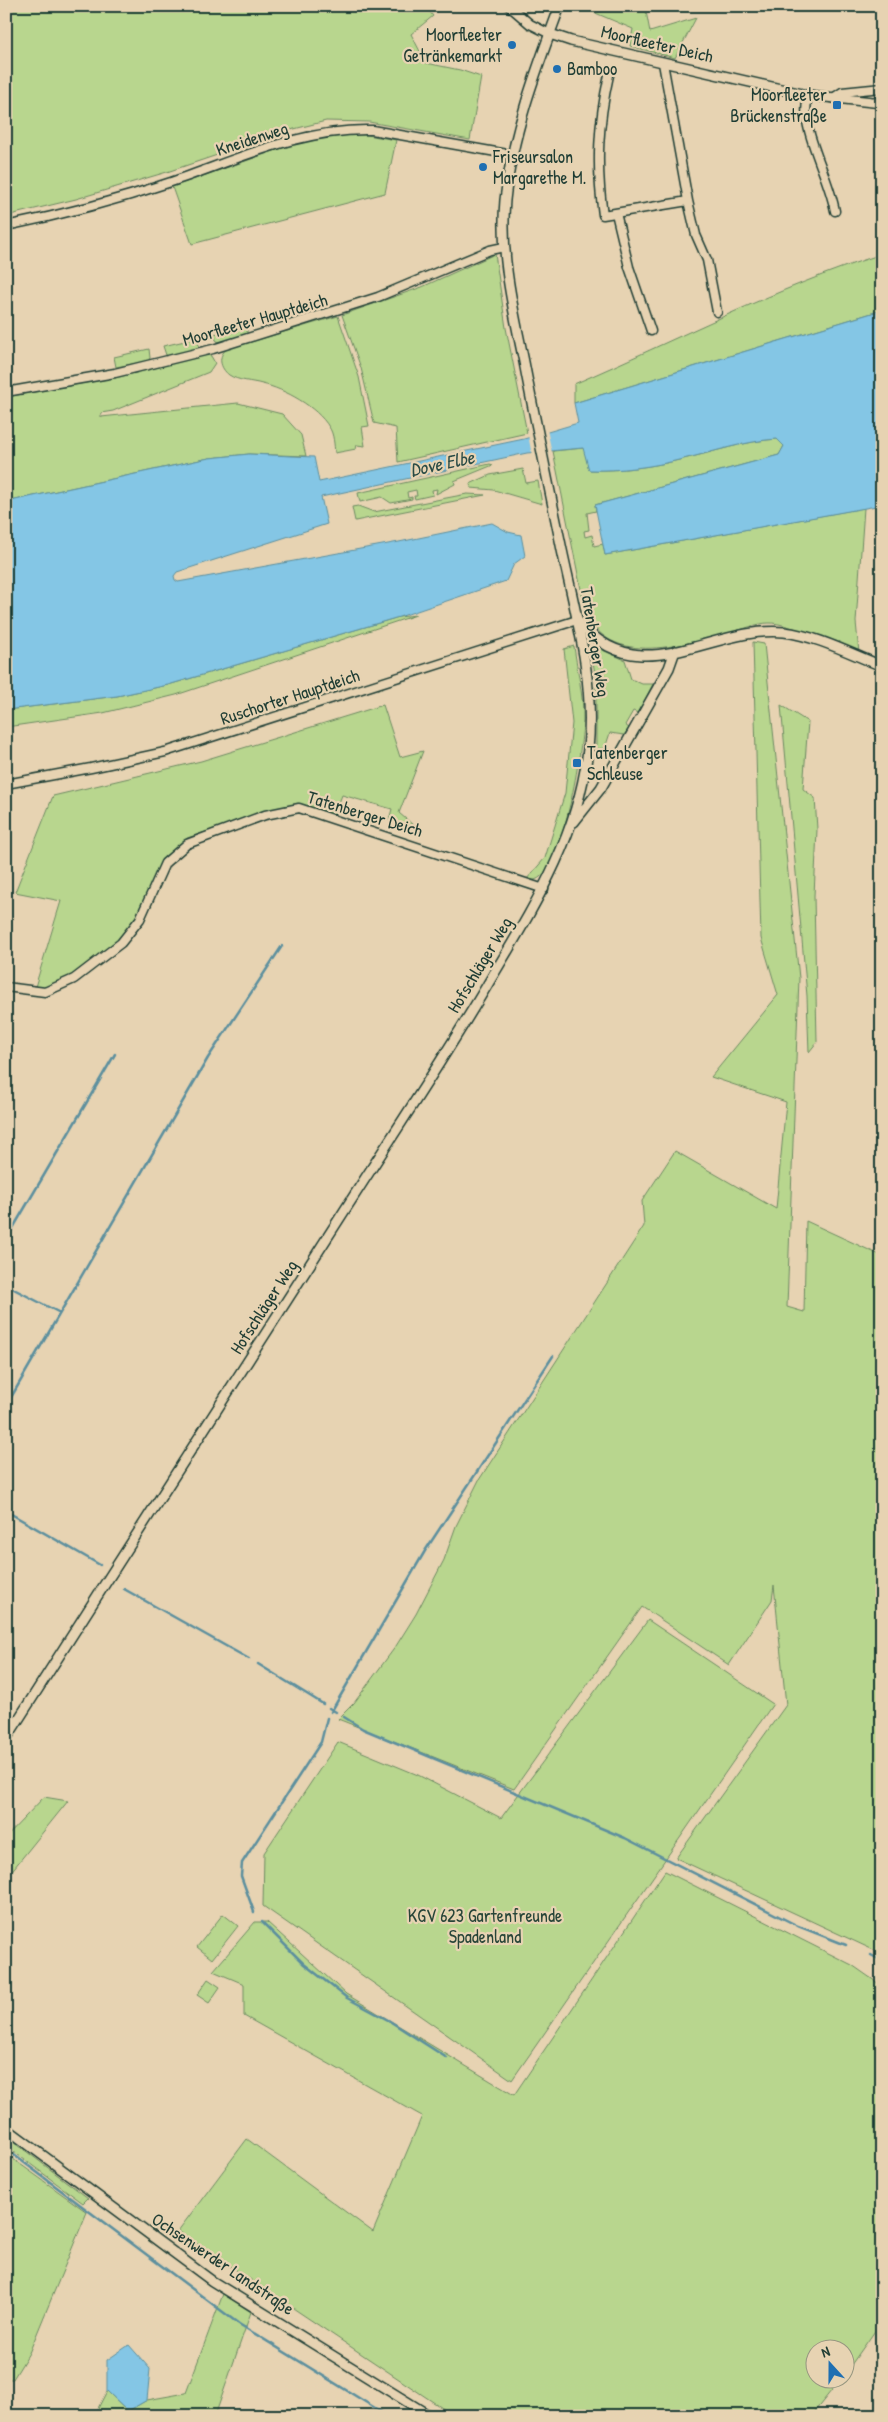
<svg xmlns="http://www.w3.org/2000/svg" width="888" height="2422" font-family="'Patrick Hand',sans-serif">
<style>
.green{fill:#b8d68e;stroke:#6c8a61}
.water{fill:#84c6e5;stroke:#5c8f9e}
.pier{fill:#e7d3b2}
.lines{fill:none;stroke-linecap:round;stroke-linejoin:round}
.stream{stroke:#5c8f9e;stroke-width:2.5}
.minor-casing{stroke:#1f3d34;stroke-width:11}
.tertiary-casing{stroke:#1f3d34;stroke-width:12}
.minor{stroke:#e7d3b2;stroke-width:8}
.tertiary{stroke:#e7d3b2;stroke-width:9}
.poi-dot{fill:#1f6fb2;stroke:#e7d3b2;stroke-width:2}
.labels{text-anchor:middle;stroke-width:4.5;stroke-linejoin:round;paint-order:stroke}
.poi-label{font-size:18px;fill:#1f3d34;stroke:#e7d3b2;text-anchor:start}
.street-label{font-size:18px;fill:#1f3d34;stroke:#e7d3b2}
.park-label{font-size:18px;fill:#274538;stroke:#e7d3b2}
.water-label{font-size:19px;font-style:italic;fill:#294b46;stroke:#e7d3b2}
</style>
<rect width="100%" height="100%" fill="#e7d3b2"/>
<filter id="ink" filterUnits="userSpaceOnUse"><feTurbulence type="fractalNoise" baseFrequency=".02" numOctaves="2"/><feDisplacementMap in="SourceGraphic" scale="10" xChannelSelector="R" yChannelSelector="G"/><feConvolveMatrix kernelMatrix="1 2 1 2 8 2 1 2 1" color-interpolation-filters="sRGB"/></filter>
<g filter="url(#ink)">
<!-- green -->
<path class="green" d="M6,6H425L433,16L411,34L426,63L460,70L481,77L470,140L369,122L326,121L294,129L167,172L76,199L6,216Z
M579,6H645L650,32L696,18L675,58L630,46L633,29Z
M332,135H367L396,140L385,193L192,244L172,187L302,141Z
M495,254L506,328L527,433L398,462L396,428L374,423L361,368L342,315L422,287Z
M882,254V310L574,403V384C676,340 775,288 882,254Z
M338,316L359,377L369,426L362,427L365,446L357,445L356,449L335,453C334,445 334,434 329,427C317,407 285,389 262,384C252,381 238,381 229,375C220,368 217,356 227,349Z
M247,325V335L220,343L216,340L214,334Z
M198,338L199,348L168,356L166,355L163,346Z
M149,349L150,358L148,361L116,367L114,357Z
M207,355L211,356L215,363L209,372L113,411L101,413V417L238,403L282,414L301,435L306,456L249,454L209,458L6,502V397L119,377Z
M777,439L784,446L779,455L595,505L596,511L587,513L589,530L584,531L585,537L592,535L594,546L603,544L605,555L864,508L856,622L859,653C839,646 787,622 769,623C758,623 747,628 736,631C689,643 607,672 585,609L553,451L584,448L589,470C621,471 652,467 683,459C714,452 745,441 777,439Z
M490,464L493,465L454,481L455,484L436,494L437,489L432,490L433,495L415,499L414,496H417L416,490L407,492L408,498L412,497V499L391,503L382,497L360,502L358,493Z
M523,469L526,483L538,481L542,504L494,490L471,488L470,484L490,475Z
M467,494L485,495L355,521L352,507L358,506L374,512Z
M416,615L176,695L103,713L6,727V710L117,696L168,685L399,617Z
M753,642L764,644L799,978L787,1307L804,1312L806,1221L882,1256V1954L676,1858L786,1705L774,1585L772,1600L729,1665L642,1607L514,1789L338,1719L354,1703L396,1646L416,1614L444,1560L456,1526L479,1480L644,1226L642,1201L675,1151L776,1209L786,1102L711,1077L778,995L761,938Z
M574,646C577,670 584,697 583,721C582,752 564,859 540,877C536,881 531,880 526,880L545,858L565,793L572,723L564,649Z
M600,649L625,660L631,679L642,684H653L638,713L633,711L625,725L629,728L624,735L610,733L605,748L596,749V686L602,685V674H595L591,650Z
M383,705L400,757L423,751L399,813L420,831L389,820L392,809L342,795L334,816L301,806L267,812L187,838L162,862L135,918L117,941L73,975L42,989L35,987L61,901L15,892L53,796L201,761Z
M781,705L808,722L803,789L815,798L817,829L814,896L817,1042L809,1052L807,996Z
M648,1620L773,1704L512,2080L263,1906L264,1853L338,1742L418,1775L501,1818Z
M44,1797L68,1801L6,1878V1837Z
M665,1871L852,1965L882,1986V2321L846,2372V2350H816V2380H840L811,2416H454L178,2231L247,2139L373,2232L422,2116L244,2016V1984L213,1971L255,1922H267L346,1994L514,2095Z
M223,1914L238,1926L212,1959L197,1947Z
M208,1979L220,1987L209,2003L197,1995Z
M6,2136L88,2198L83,2203L6,2146Z
M6,2154L87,2212L29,2353L13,2379H6Z
M223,2294L251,2312L215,2416H94L107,2391L128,2411L147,2400L186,2393Z"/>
<!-- water -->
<path class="water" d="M882,310V505L605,555L595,505L779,455L784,446L777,439C745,441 714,452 683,459C652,467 621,471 589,470L583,448L527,453L321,497L327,524L177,572L174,576L175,580L178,582L399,542L492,523L508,532L521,535L525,556L514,564L506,581L399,617L168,685L117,696L6,710V502L209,458L249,454L314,457L319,482L524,439L578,423L574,403Z
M129,2345L150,2369L147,2400L128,2411L107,2391V2360Z"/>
<!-- pier -->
<path class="pier" d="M547,429L552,453L532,455L528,435Z"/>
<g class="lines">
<!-- stream -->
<path class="stream" d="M6,1240L115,1054
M6,1285L60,1313
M6,1406L208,1058L282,946
M6,1511L100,1565
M124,1589L249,1659
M258,1664L323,1704
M329,1708L336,1712
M331,1712L425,1551L553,1356
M344,1717L363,1729L625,1838L798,1926L846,1945
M254,1912L241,1876L242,1863L321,1742L327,1718
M262,1922L304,1964L347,1998L388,2020L447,2058
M871,1955L882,1961
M6,2149L239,2324L388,2416"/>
<defs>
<path id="minor" d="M509,6L530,24L550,34
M663,63L688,201L696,235L707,260L717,312
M609,75C598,124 596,165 603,215L688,201
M807,95C807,104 805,114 807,122C813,153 829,180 835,211
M833,98L842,92L882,88
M616,213L629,267L651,331
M6,226C61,215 118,200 171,182C236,160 302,128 372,130L513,155
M6,392L115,373L213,349L378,297L490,250L504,247
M6,784L91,768L165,752L577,620
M6,987L45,992L74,979L121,943L140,919L165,863L187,844L265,815L299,808L544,889"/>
<path id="tertiary" d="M550,34L571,41L807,95L882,103
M579,622C640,694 711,625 784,632C817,636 851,654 882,666
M574,822L601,788L669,668L675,651
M6,1739C123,1555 241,1372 359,1188C404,1118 450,1049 492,977C535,905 579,835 588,749C595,681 576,616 562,550C549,487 536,425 524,362C513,308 500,255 505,200C512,134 537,68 560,6
M6,2128L212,2281L430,2416"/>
</defs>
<!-- minor casing -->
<use href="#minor" class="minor-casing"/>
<!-- tertiary casing -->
<use href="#tertiary" class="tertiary-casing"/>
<!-- minor -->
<use href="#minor" class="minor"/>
<!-- tertiary -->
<use href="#tertiary" class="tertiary"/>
</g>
</g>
<!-- markers -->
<g class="poi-dot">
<circle cx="512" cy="45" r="5"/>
<circle cx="557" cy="69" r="5"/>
<rect x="832" y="100" width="10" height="10" rx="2.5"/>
<circle cx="483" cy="167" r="5"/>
<rect x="572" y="758" width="10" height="10" rx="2.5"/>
</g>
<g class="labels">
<!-- poi labels -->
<g class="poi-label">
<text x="502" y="41" text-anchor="end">Moorfleeter<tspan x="502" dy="21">Getränkemarkt</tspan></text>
<text x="567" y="75">Bamboo</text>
<text x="827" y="101" text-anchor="end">Moorfleeter<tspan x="827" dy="21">Brückenstraße</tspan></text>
<text x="493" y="163">Friseursalon<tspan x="493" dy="21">Margarethe M.</tspan></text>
<text x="587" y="759">Tatenberger<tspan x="587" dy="21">Schleuse</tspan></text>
</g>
<!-- street labels -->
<g class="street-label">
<text transform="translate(657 44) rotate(13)" y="6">Moorfleeter Deich</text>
<text transform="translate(252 139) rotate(-18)" y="6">Kneidenweg</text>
<text transform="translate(255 320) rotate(-16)" y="6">Moorfleeter Hauptdeich</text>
<text transform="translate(595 642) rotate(81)" y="6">Tatenberger Weg</text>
<text transform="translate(290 697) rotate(-18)" y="6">Ruschorter Hauptdeich</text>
<text transform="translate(365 814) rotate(17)" y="6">Tatenberger Deich</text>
<text transform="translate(480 965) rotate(-59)" y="6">Hofschläger Weg</text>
<text transform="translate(264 1307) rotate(-57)" y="6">Hofschläger Weg</text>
<text transform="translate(223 2264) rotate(34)" y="6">Ochsenwerder Landstraße</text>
</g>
<!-- park labels -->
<g class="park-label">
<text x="485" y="1922">KGV 623 Gartenfreunde<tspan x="485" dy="21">Spadenland</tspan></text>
</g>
<!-- water labels -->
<g class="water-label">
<text transform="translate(442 463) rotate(-12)" y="7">Dove Elbe</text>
</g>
</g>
<!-- margin -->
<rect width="888" height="2422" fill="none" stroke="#e7d3b2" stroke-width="25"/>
<rect x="12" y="12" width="863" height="2397" fill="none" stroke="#1f3d34" stroke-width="2" filter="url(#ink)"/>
<!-- north arrow -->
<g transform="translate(830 2364) rotate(339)"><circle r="24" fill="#e7d3b2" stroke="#979780"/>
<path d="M0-4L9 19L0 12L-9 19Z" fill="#1f6fb2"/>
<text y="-8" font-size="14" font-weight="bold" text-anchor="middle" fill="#1f3d34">N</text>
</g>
</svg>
